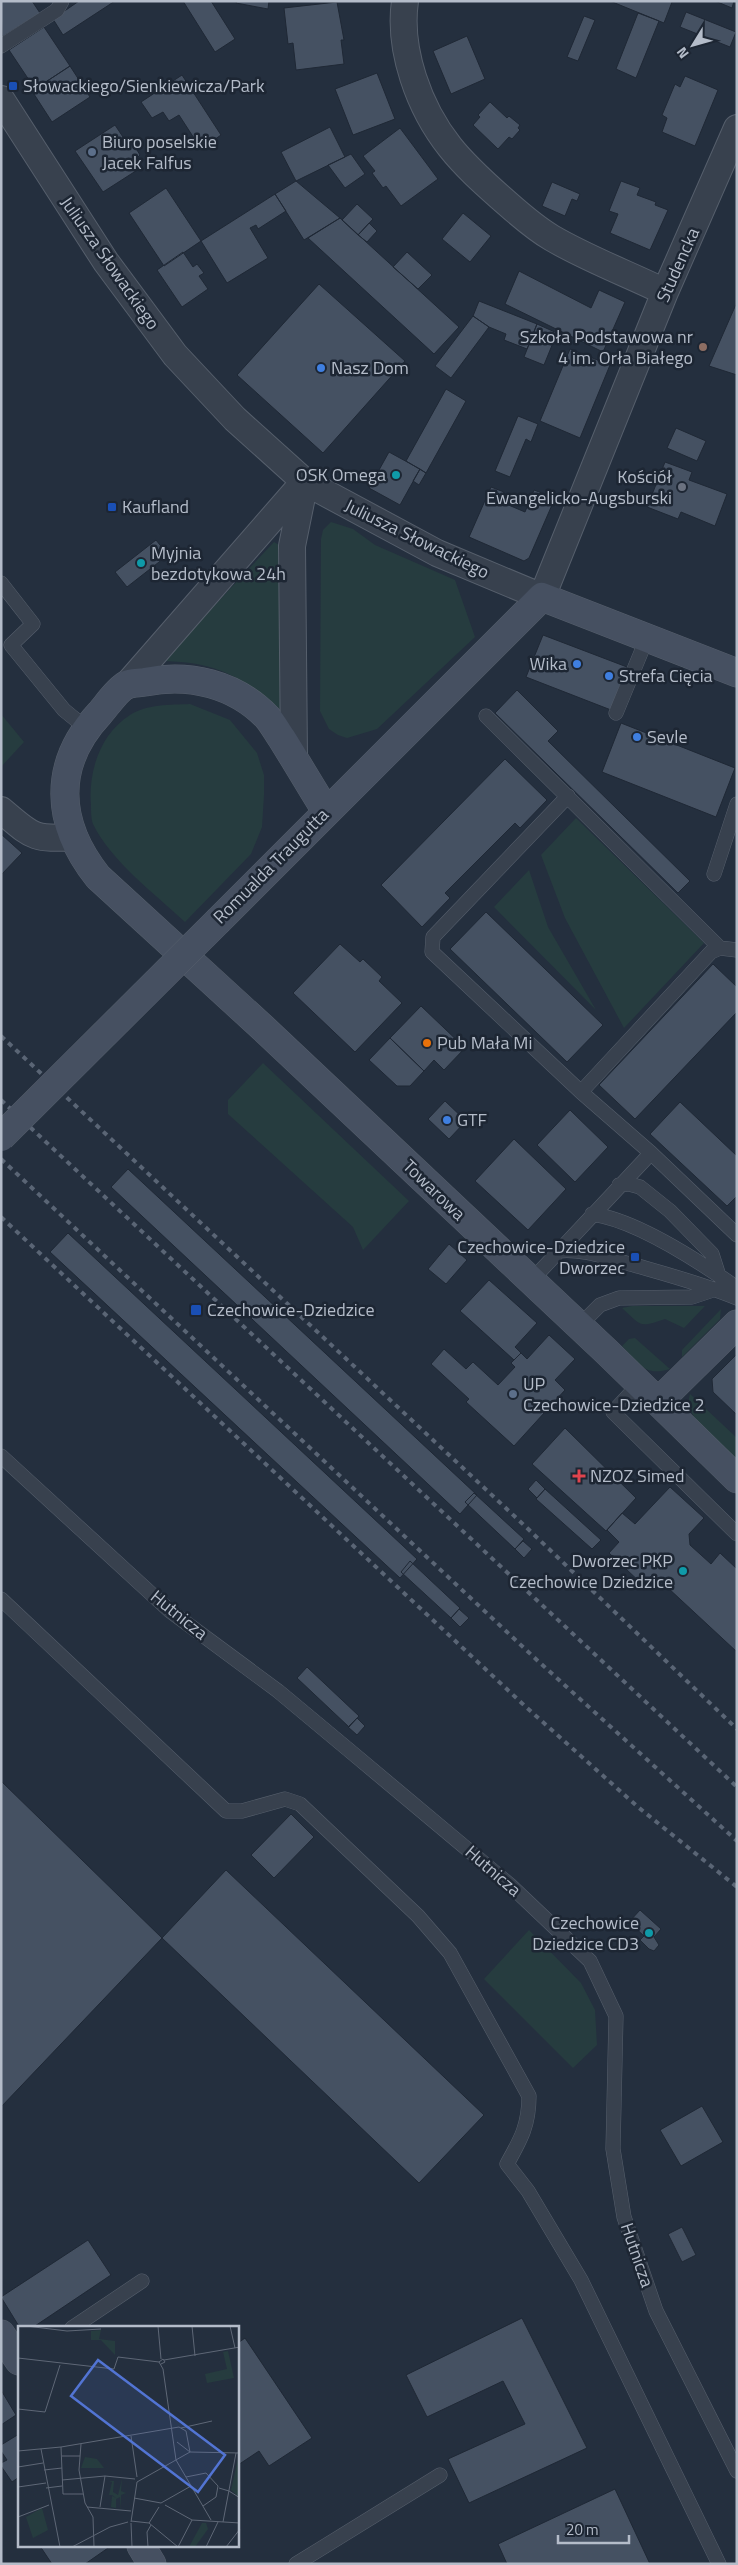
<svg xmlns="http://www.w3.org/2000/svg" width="738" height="2565" font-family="'Titillium Web',sans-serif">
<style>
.green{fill:#263c3f}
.building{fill:#455162;stroke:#1f2835}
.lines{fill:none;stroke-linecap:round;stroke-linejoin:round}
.lane-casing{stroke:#565f6c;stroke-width:15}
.street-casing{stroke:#565f6c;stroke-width:28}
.secondary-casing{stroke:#565f6c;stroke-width:29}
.lane{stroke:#38414e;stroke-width:14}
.street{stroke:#38414e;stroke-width:26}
.secondary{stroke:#465061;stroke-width:28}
.rail{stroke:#5a6575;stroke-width:4;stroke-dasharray:5 5;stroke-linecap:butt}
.secondary-bridge-casing{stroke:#565f6c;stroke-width:29;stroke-linecap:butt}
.secondary-bridge{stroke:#465061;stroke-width:28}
.transit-dot{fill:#1a4fb4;stroke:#1d2633;stroke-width:2}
.service-dot{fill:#5c6f8a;stroke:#1d2633;stroke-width:2}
.education-dot{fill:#8d6e63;stroke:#1d2633;stroke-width:2}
.shop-dot{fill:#3f7fe0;stroke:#1d2633;stroke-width:2}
.culture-dot{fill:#0f9aa8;stroke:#1d2633;stroke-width:2}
.worship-dot{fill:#6b7280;stroke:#1d2633;stroke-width:2}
.food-dot{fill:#e8710a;stroke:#1d2633;stroke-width:2}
.health-dot{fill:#e0444e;stroke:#1d2633;stroke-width:2}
.labels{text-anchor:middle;stroke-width:5;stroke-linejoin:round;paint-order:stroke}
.poi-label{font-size:18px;fill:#b4bcc9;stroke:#1d2633;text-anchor:start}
.street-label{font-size:18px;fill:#b4bcc9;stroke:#1d2633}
.inset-road{fill:none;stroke:#5e6776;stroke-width:1}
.view{fill:#5274d3;fill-opacity:0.15;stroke:#5274d3;stroke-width:2.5}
.inset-edge{fill:none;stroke:#b4bcc9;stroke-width:2.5}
</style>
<rect width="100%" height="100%" fill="#242f3e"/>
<!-- green -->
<path class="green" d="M331,522L353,529L375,545L455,580L475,637L377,729L347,738L338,735L329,729L320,711L321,539L323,530Z
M274,542L281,546L280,709C239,675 215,662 162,661Z
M190,704L230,720L257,753L264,775V795L262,827L251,854L185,922C155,894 111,861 93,824C91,819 91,811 91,805C88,772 100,734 130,715C147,704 170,705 190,704Z
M1,714L24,742L1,767Z
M576,818L704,943L624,1028L565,918L541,855Z
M529,870L548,927L596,1010L494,907Z
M263,1063L409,1201L363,1250L353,1227L228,1114V1100Z
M632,1306H705L684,1328L665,1319C638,1328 642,1326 622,1308Z
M721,1309L720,1319L682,1357V1350Z
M635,1338L670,1369C644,1377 639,1363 622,1346L629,1339Z
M690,1394L737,1438V1460C722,1446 681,1417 690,1394Z
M529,1930L581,1983L595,2010L597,2045L573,2068L484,1979Z"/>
<!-- building -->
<path class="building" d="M1,1H32L40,13L2,37Z
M79,1H115L63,35L53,19Z
M183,1H211L235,39L215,52Z
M237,1H269L268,9L236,3Z
M610,1H671L672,2L664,23Z
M715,1H734L732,8Z
M337,2L344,40H341L344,64L296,70L293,43L288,44L284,8Z
M686,12L736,32L730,47L680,27Z
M638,13L659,21L636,78L616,69Z
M584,16L595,20L578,61L567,57Z
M44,27L70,66L35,89L9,50Z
M467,36L485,79L451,94L433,51Z
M70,66L90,97L52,122L32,91Z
M377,73L395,119L353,135L335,89Z
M182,75L221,135L201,149L179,115L169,121L163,112L152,118L141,102Z
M685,76L718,90L695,146L662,132L667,118L662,115L675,84L680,87Z
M490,102L507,118L509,116L520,125L518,128L520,130L512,139L509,137L498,149L473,125L480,117L478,115Z
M115,125L127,143L131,140L140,155L137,158L142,167L103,192L75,151Z
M330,127L345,157L296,181L281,152Z
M400,128L438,179L401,206L386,186L383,188L372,173L375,171L363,156Z
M351,154L365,174L345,188L328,165Z
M296,181L340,218L304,240L275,194Z
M621,181L640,188L637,195L656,202L655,205L668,210L650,250L610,233L618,214L609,211Z
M552,182L580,194L577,201L572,199L565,216L542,206Z
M166,188L201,241L164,266L129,213Z
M275,194L286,211L258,229L256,225L250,228L268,258L227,283L201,241Z
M357,204L373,219L358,235L342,220Z
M463,213L491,236L470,262L442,239Z
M340,218L459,327L434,354L308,238Z
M369,223L377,231L367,242L358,235Z
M183,252L193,267L197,264L204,273L199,276L208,289L182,307L157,270Z
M407,252L432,275L418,289L393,267Z
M519,271L591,308L599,290L625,302L603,352L505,304Z
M319,284L405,361L323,453L237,375Z
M479,301L537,324L527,349L504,340L506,334L489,327L473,316Z
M737,302V375L709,366Z
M473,316L489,327L451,378L435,366Z
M537,324L557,333L544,365L524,357Z
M570,349L610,365L580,438L540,421Z
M446,389L466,401L426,473L406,461Z
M518,416L538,424L531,442L526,439L510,477L495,471Z
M676,428L706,441L697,461L667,448Z
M389,452L420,469L400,505L369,488Z
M665,462L692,472L689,480L727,494L715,526L681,512L678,519L647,507Z
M420,469L426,473L419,485L413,481Z
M491,487L504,492L499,501L525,512L534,490L555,498L529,558L524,561L469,537Z
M156,540L168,555L127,587L115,572Z
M543,635L627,667L611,710L526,677Z
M517,690L558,731L548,741L690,881L678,893L495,713Z
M621,723L735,768L716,817L602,772Z
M505,759L547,800L520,828L515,823L445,893L450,898L422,927L381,885Z
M1,834L22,853L1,875Z
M486,912L603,1025L567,1062L450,949Z
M340,944L360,962L363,959L382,977L379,981L402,1003L355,1052L293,993Z
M713,964L737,987V1012L635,1119L599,1085Z
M421,1006L465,1048L444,1070L434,1060L424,1071L390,1038Z
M390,1038L424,1071L410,1086H397L369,1060Z
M445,1101L466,1121L449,1139L428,1119Z
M680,1102L737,1156V1196L727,1206L650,1134Z
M570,1110L608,1147L575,1182L537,1145Z
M514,1139L566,1189L528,1230L475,1181Z
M128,1169L477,1495L460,1514L111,1187Z
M68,1233L417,1559L400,1578L50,1252Z
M449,1244L467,1260L446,1284L428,1269Z
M489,1280L537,1323L515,1347L521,1353L514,1360L460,1311Z
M549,1335L575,1359L555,1380L565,1390L514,1446L466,1402L469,1399L431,1364L444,1349L466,1369L473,1362L498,1385L515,1367L511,1363L521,1353L527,1359Z
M737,1354V1415L713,1392L712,1379Z
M565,1428L636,1498L606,1531L532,1464Z
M536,1480L545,1489L537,1498L528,1489Z
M670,1487L704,1518L689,1534L690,1545L711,1564L720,1553L737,1569V1652L653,1574L643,1585L609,1553L619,1542L607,1530L622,1513L635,1524Z
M545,1489L601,1540L592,1549L536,1499Z
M474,1493L524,1539L515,1549L465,1502Z
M523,1541L532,1549L524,1558L515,1549Z
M410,1561L460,1608L451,1618L401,1572Z
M459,1609L469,1618L460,1627L451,1618Z
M307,1667L359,1716L349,1727L297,1678Z
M357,1718L365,1726L357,1735L348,1727Z
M1,1781L162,1938L1,2107Z
M291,1814L314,1837L274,1878L251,1855Z
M226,1870L484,2115L419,2183L162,1938Z
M640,1910L661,1929L654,1937L659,1945L654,1951L649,1949L640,1940L644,1936L629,1922Z
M702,2106L723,2142L681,2166L660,2130Z
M682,2227L696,2255L682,2262L668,2234Z
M88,2240L111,2275L32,2328H20L1,2297Z
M522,2318L587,2448L469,2503L448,2459L525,2424L503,2381L427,2417L406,2375Z
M245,2338L312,2438L269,2466L259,2451L238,2465V2343Z
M1,2390L16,2415L1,2425Z
M19,2434V2477L12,2482L1,2466V2463L7,2460L1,2451V2445Z
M615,2489L650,2564H507L498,2544Z
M40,2546H106L108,2548L85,2564H52Z"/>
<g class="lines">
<defs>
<path id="lane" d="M1,46L57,10L62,1
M1,583L33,624L11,645L64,710L86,728
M616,713L647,638
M486,716L720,948
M568,796L433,937L432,952L581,1092L711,952L720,948L737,950
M714,874L737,804
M581,1092L651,1153L737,1235
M619,1185L629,1184L640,1187L670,1211L712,1254L719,1276
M592,1214C636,1220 700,1262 737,1288
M558,1251C584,1248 609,1259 634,1265C669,1275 703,1284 737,1298
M530,1282L651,1153
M579,1326L600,1305L619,1298L692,1297L716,1289
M639,1384L613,1412L737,1534
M1,1456L170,1611L278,1691L350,1751L510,1885L590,1961L616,2016L613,2149L624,2217L656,2311L737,2471
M1,1599L226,1811H242L285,1799L300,1804L418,1916L450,1953L529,2096C529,2125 521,2139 507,2164L528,2191L581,2280L719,2564
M72,2328L142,2281
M296,2564L440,2475"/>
<path id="street" d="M405,1C398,50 419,108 450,147C465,166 483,182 501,198C517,212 533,227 552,238C588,259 628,274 665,292
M1,99L106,262L175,355L235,419L305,482L437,553L542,597L665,292L737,128
M126,686L304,482
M294,758L292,546L305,482
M1,810C32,836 32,840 74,837"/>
<path id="secondary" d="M326,811C311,787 297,763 282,739C277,732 273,724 267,717C235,684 189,673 145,682C139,683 131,683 126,685C117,690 107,705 100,713C52,764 55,823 98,877L263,1028L608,1353L737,1479
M219,920L542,597L737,673
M658,1402L737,1324
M1,2334L19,2361
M141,2546L152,2564"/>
</defs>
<!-- lane casing -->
<use href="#lane" class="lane-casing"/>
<!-- street casing -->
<use href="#street" class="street-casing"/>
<!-- secondary casing -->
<use href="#secondary" class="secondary-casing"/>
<!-- lane -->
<use href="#lane" class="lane"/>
<!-- street -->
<use href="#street" class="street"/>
<!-- secondary -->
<use href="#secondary" class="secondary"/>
<!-- rail -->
<path class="rail" d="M1,1036L526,1527L737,1729
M1,1100L737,1787
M1,1159L538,1661L737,1841
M1,1217L526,1707L638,1807L737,1887"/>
<defs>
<path id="secondary-bridge" d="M1,1137L219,920"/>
</defs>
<!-- secondary-bridge casing -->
<use href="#secondary-bridge" class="secondary-bridge-casing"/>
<!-- secondary-bridge -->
<use href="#secondary-bridge" class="secondary-bridge"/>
</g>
<!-- markers -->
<g class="transit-dot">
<rect x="8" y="81" width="10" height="10" rx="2.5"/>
<rect x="107" y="502" width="10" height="10" rx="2.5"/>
<rect x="630" y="1252" width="10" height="10" rx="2.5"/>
<rect x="190" y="1304" width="12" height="12" rx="2.5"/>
</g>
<g class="service-dot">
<circle cx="92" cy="152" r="5"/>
<circle cx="513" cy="1394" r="5"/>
</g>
<circle class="education-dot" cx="703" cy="347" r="5"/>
<g class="shop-dot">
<circle cx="321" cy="368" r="5"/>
<circle cx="577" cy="664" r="5"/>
<circle cx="609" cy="676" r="5"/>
<circle cx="637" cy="737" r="5"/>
<circle cx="447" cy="1120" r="5"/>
</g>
<g class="culture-dot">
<circle cx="396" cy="475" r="5"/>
<circle cx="141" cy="563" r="5"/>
<circle cx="683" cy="1571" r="5"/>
<circle cx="649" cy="1933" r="5"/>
</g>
<circle class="worship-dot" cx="682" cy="487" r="5"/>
<circle class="food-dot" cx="427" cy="1043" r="5"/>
<path class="health-dot" d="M576.5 1468.5h5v5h5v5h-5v5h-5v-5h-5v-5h5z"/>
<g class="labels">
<!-- poi labels -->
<g class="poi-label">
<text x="23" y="92">Słowackiego/Sienkiewicza/Park</text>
<text x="102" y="148">Biuro poselskie<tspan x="102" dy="21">Jacek Falfus</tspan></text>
<text x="693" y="343" text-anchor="end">Szkoła Podstawowa nr<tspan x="693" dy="21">4 im. Orła Białego</tspan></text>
<text x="331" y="374">Nasz Dom</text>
<text x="386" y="481" text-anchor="end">OSK Omega</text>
<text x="672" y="483" text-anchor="end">Kościół<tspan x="672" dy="21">Ewangelicko-Augsburski</tspan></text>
<text x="122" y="513">Kaufland</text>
<text x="151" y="559">Myjnia<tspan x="151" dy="21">bezdotykowa 24h</tspan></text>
<text x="567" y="670" text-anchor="end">Wika</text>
<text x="619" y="682">Strefa Cięcia</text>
<text x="647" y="743">Sevle</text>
<text x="437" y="1049">Pub Mała Mi</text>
<text x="457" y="1126">GTF</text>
<text x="625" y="1253" text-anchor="end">Czechowice-Dziedzice<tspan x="625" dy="21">Dworzec</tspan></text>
<text x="207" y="1316">Czechowice-Dziedzice</text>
<text x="523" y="1390">UP<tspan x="523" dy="21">Czechowice-Dziedzice 2</tspan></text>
<text x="590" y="1482">NZOZ Simed</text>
<text x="673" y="1567" text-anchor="end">Dworzec PKP<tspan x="673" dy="21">Czechowice Dziedzice</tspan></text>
<text x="639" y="1929" text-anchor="end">Czechowice<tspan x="639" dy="21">Dziedzice CD3</tspan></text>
</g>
<!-- street labels -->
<g class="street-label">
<text transform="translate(110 263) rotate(55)" y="6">Juliusza Słowackiego</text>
<text transform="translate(678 265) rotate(-66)" y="6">Studencka</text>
<text transform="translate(417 539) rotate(26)" y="6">Juliusza Słowackiego</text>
<text transform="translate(271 866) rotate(-45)" y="6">Romualda Traugutta</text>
<text transform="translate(434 1190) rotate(44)" y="6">Towarowa</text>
<text transform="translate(179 1615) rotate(39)" y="6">Hutnicza</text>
<text transform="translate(493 1871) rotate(41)" y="6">Hutnicza</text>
<text transform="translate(637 2255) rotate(71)" y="6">Hutnicza</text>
</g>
</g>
<!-- overview -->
<g transform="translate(18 2326)">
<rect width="221" height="221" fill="#242f3e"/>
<path d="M83,4L81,13L97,15V29L83,14H73V5ZM210,25L216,52L189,57L187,48L209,43L205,26ZM221,128V171L213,164ZM67,131L79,133L86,142H63ZM104,153L103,165L108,167L103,169V184L102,171L98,173V182L93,181L94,170L98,172L94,169H91L94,156L91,155H96L95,166L100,169ZM24,182L30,204L15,212L8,191ZM184,197H188L190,203L177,221H171Z" fill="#263c3f"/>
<path class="inset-road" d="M8,0L49,5L83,3M140,0L143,33M174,0L177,30M212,0L217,22M0,32L96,43L100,31L141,36M146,34L222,21M143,38L147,36L145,33L141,36L145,43L158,134L193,194M0,83L27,86L42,39M163,102L194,95M113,110L119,151M159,116L172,126M63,118L61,144L67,177L75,191L76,221M43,121L45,168H65M23,123L42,221M0,125L43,121L161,101L168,105L172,126M44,130H62M0,141L25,137M26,144L44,142M168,151L188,147L200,160L198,171L185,180M44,154L87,150L117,153M119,156L172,126L222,127M0,161L28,157M28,162L44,160M201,162L211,165L222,172M116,172L143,177L173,160M147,179L174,194L222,197M69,181L113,185M82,181L87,150M0,191L31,179M113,195L131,197L160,221L174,194M113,196L119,156M205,196L218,127M113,197L114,221M131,197L141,181M54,221L92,201L110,196M130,221L129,206L133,199M188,221L200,196M208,221L222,203"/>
<path class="view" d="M80,34L207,129L180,166L53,70Z"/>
<rect width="221" height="221" class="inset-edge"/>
</g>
<!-- border -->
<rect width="738" height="2565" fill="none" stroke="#b4bcc9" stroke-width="5"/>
<!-- north arrow -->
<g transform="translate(693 45) rotate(233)" stroke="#1d2633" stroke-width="4" paint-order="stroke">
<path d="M0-4L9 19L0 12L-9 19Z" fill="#b4bcc9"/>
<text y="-8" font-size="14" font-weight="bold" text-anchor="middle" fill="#b4bcc9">N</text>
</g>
<!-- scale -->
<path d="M558 2535v8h71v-8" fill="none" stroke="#b4bcc9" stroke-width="2.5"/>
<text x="566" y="2535" font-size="15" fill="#b4bcc9" stroke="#1d2633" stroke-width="4" paint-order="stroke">20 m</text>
</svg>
